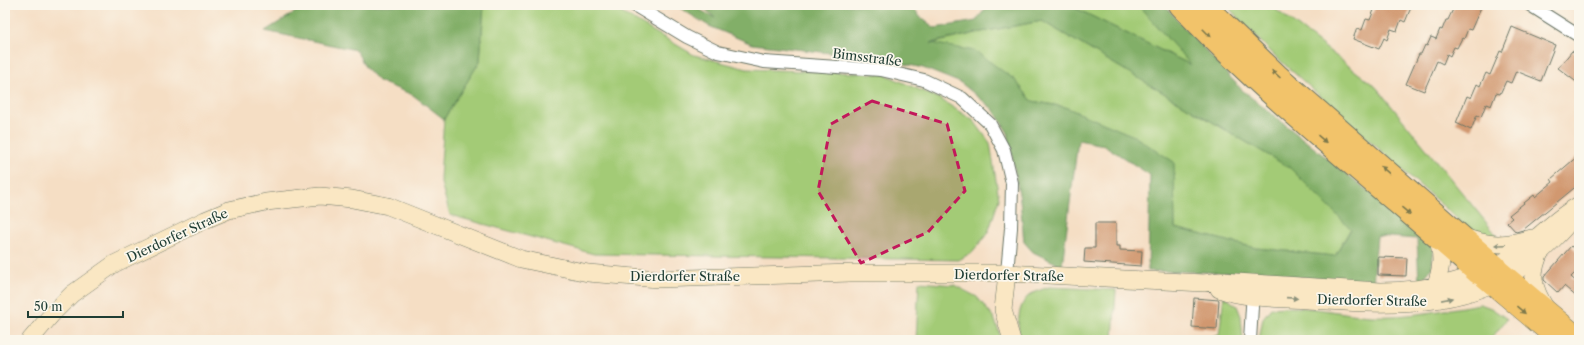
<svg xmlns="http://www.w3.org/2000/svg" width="1584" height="345" font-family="'Libre Caslon Text',serif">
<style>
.green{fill:#a3cb76;stroke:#618455}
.forest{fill:#82af67;stroke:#50764e;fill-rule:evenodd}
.building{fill:#d19870}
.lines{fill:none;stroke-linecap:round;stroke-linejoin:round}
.street-casing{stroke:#6a7566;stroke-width:14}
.secondary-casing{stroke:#6a7566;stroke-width:18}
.primary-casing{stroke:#6a7566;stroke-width:20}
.highway-casing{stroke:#6a7566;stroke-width:24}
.street{stroke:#fff;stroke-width:12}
.secondary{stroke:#fae7c3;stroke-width:17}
.primary{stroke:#f2c36a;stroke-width:19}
.highway{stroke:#f2c36a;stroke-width:22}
.oneway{fill:#7e794c}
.oneway2{fill:#8c927c}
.marked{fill:#c2185b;fill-opacity:0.2;stroke:#c2185b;stroke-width:3;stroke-dasharray:8 5;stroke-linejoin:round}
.labels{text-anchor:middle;stroke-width:3.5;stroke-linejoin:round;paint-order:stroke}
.street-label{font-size:13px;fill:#1f3d34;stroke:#fbf7ec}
</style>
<rect width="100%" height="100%" fill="#fbf7ec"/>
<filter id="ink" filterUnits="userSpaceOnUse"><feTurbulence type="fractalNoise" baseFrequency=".025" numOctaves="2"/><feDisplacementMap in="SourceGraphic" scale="8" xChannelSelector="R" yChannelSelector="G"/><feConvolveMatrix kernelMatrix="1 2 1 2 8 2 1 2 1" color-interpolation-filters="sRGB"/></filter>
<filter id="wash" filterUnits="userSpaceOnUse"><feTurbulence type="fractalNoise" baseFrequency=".012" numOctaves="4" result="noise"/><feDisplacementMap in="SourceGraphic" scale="16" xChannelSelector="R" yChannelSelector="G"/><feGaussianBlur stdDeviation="0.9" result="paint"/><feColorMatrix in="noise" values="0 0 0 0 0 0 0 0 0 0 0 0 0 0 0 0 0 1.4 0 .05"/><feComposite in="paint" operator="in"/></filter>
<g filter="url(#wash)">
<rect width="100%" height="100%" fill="#f5dec4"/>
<!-- green -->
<path class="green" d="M484,5H608L694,55L747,69L884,74L940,99L974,121L990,143L999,199L988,233L972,252L959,260L594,254L450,215L440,179L444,119L480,61Z
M1069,5H1138L1193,66Z
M1226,5H1270L1376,87L1498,237L1472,232L1273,54Z
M1042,21L1290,168L1351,228L1335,256L1256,248L1175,228L1173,162L1065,107L1032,101L1015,80L930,44L976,33Z
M919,282L954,285L977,297L994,318L1002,340H916Z
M1049,287L1116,290L1113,340H1020C1017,325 1017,304 1031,294C1036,291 1044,289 1049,287Z
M1224,296L1237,306L1241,316L1243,340H1198L1219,335Z
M1480,304L1491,308L1507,319L1490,340H1259L1263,318L1271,308C1305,304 1338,314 1371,316C1408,318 1444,310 1480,304Z"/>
<!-- forest -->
<path class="forest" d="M302,5H484L480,61L444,119L413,95L378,81L365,67L356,50L265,31L294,13Z
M675,5H691L715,18L701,5H912L920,17L935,28L976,21L988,5H1069L1191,65L1138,5H1164L1242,90L1434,244L1432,268L1419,284L1417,239L1377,236L1373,284L1246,273L1148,271L1150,175L1104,145L1078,140L1062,266L1033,252L1024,242L1020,200L1008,133L993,109L961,83L923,68L882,59L752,44L709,26ZM1042,21L1290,168L1351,229L1335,256L1256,248L1175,228L1174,162L1134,136L1065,107L1032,101L1015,80L975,51L931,43L976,33Z"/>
<g id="blocks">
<!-- building -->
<path class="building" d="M1376,5H1412L1405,22L1401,20L1397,31L1391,29L1387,40L1384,38L1379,49L1353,39L1357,28L1362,30L1366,19L1370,20Z
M1455,5H1482L1471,30L1468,29L1464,39L1462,38L1457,48L1454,47L1450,56L1447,54L1443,64L1437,61L1424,91L1406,84L1419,54H1421L1425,45L1427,46L1431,37L1436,39L1440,29L1442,30L1446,20H1448Z
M1512,27L1555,45L1541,81L1516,71L1511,83L1506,81L1500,94L1496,93L1491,106L1486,104L1481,117L1477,115L1471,130L1456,123L1467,96L1471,98L1477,84L1480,86L1486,73L1490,75L1500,51L1502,52Z
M1572,51L1579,56V84L1558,68Z
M1579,155V184L1523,230L1516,232L1507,222L1512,218L1509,215L1534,195L1535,197L1553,182L1551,179Z
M1095,223H1116V246H1120V250L1142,251L1141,266L1084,262L1085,248H1095Z
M1571,246L1579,253V269L1571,277L1579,284V299L1564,286L1558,293L1544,280V277Z
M1378,257L1407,258L1406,276L1378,275Z
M1194,298L1219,300L1217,329L1192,327Z"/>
</g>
</g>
<g filter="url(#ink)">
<use href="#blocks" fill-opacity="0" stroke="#6a7566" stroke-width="1"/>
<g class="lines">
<defs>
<path id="street" d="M634,5L687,37L718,52L764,62L881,70L924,80L962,98L990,124L1004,150L1012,183L1011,228L1007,273
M1530,5L1579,36
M1250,340L1253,290"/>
<path id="secondary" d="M1464,237C1490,246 1505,246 1532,238
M1540,253C1530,275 1533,287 1545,307
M1007,273L1003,310L1012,340
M1435,286C1442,269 1443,255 1437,237
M1219,289C1246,299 1278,298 1307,300C1393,305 1481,313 1547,246C1558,235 1569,225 1576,211
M30,340L53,313L72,294L114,264L205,220L229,210L266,202L320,196L352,199L388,206L521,259L588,273L658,279L851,273H1007L1204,283L1220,281L1380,291C1427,291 1480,280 1519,252C1540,236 1557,217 1579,205"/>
<path id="primary" d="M1495,266L1579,337
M1478,273L1557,340"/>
<path id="highway" d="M1180,5C1272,103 1379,184 1478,273
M1204,5L1277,75L1495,266"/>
</defs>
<!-- street casing -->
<use href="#street" class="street-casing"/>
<!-- secondary casing -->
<use href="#secondary" class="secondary-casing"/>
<!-- primary casing -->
<use href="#primary" class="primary-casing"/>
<!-- highway casing -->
<use href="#highway" class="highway-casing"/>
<!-- street -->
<use href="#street" class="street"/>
<!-- secondary -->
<use href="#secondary" class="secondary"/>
<!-- primary -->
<use href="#primary" class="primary"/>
<!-- highway -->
<use href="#highway" class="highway"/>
</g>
<!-- one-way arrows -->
<defs><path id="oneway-solid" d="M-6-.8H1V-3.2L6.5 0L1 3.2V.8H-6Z"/></defs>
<g class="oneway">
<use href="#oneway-solid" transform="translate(1207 33) rotate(45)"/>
<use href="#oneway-solid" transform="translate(1276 74) rotate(-138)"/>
<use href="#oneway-solid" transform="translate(1322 139) rotate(41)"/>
<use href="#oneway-solid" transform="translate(1385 170) rotate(-139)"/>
<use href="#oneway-solid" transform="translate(1406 211) rotate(40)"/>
<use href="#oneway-solid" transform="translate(1521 310) rotate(40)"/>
</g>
<g class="oneway2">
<use href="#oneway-solid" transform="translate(1500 245) rotate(178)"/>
<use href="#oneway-solid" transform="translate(1292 298) rotate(4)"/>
<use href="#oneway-solid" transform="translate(1447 299) rotate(-11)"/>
</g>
</g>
<!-- marked area -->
<path class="marked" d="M872,101L947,124L965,191L928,232L861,263L818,191L831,124Z"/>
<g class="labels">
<!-- street labels -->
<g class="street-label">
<text transform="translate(867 57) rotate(7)" y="5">Bimsstraße</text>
<text transform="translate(177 235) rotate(-25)" y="5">Dierdorfer Straße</text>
<text transform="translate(1009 275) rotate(1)" y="5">Dierdorfer Straße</text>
<text x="685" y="281">Dierdorfer Straße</text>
<text transform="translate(1372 300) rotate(1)" y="5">Dierdorfer Straße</text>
</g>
</g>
<!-- margin -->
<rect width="1584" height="345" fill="none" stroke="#fbf7ec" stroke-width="20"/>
<!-- scale -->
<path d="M28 311v6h95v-6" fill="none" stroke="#1f3d34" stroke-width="2"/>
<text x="34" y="311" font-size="12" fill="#1f3d34" stroke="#fbf7ec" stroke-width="3" paint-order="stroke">50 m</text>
</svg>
